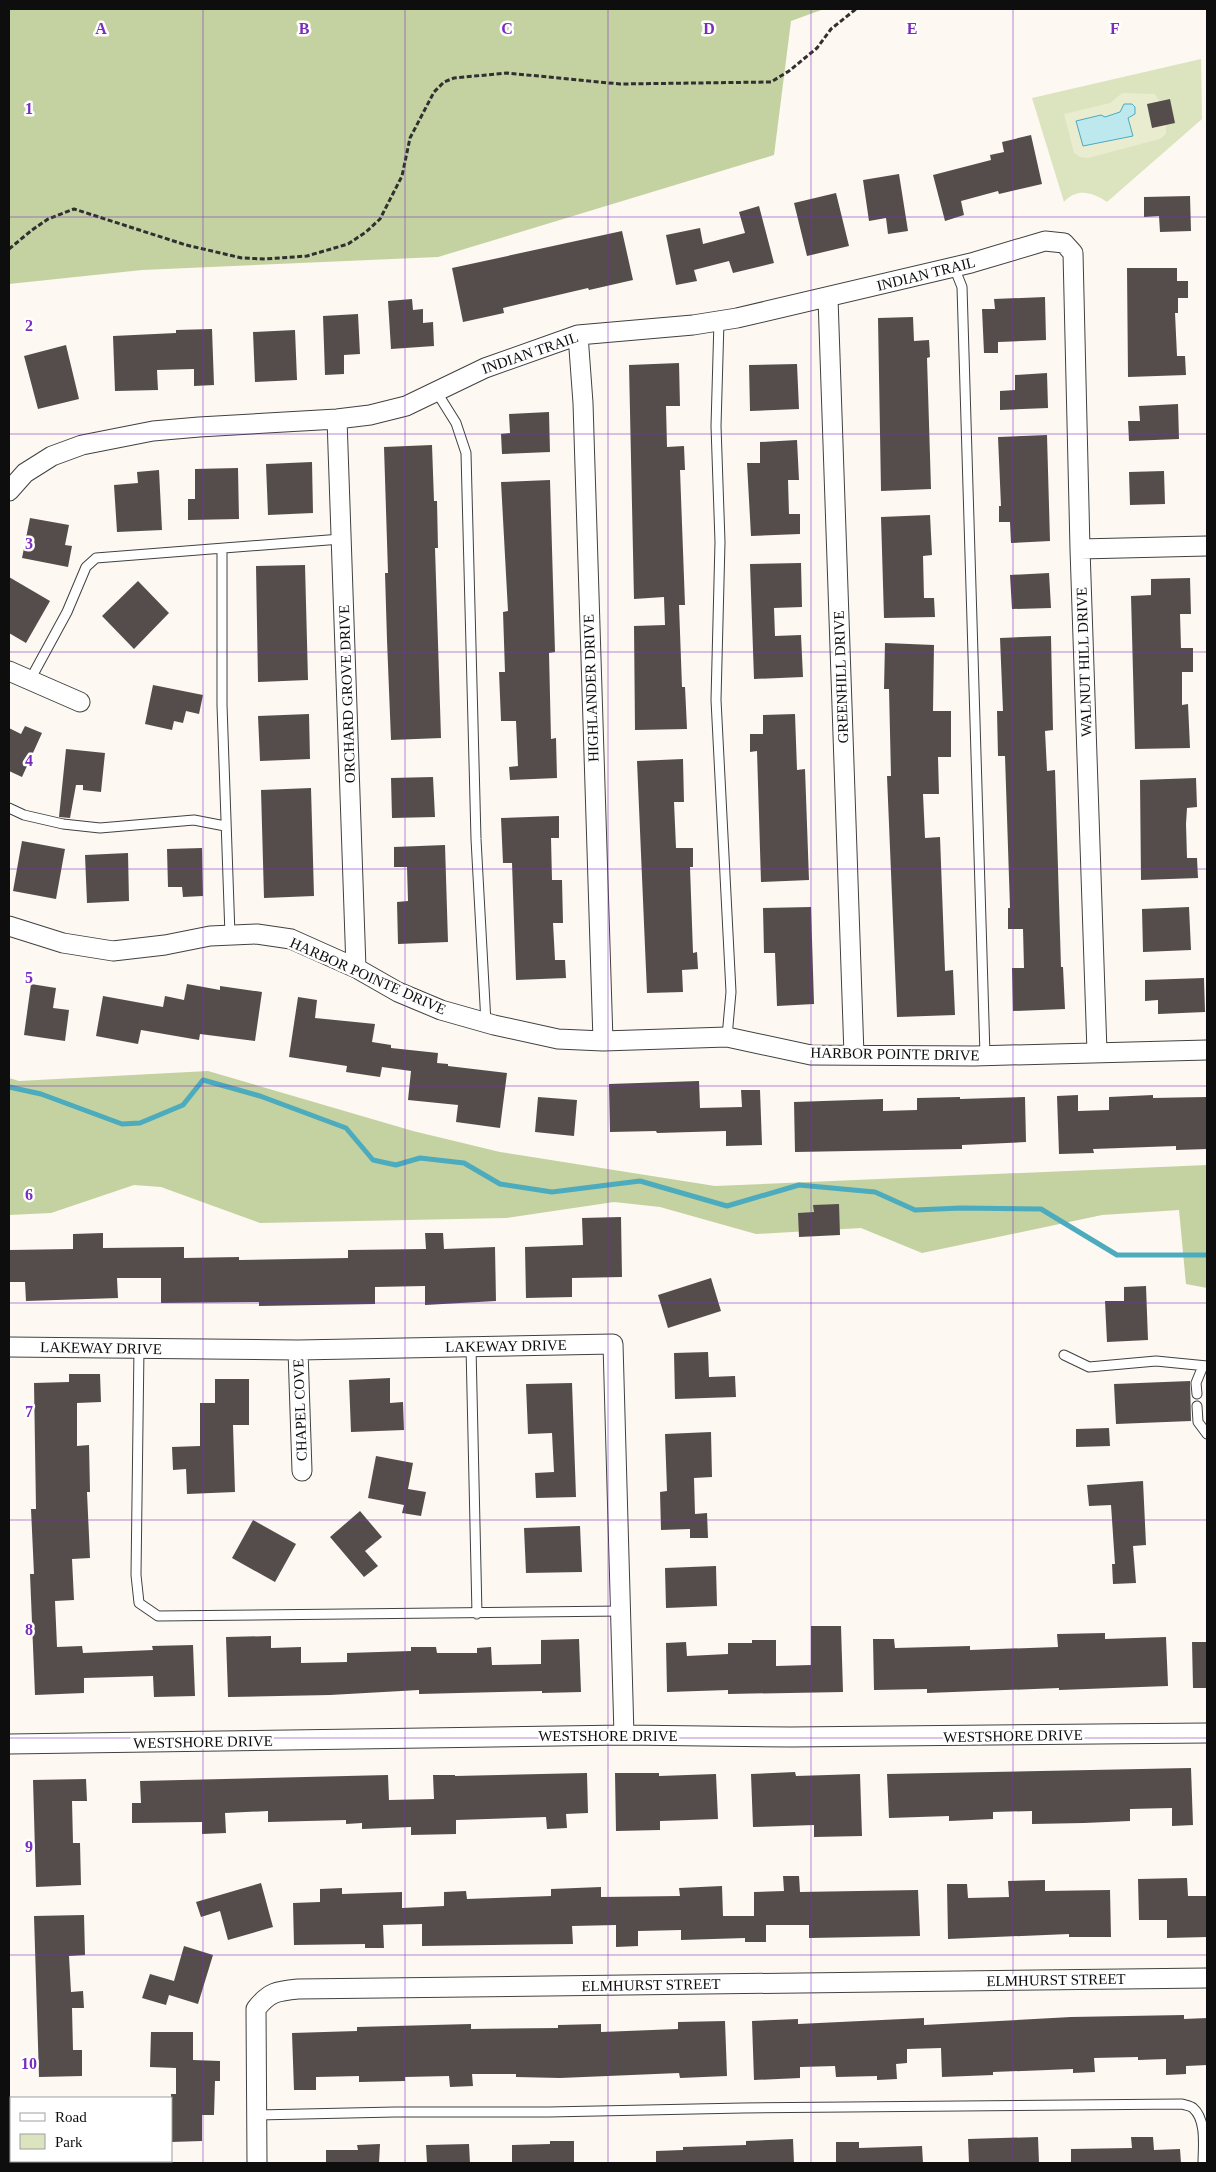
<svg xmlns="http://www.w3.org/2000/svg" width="1216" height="2172" font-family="'Times New Roman',serif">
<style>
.green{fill:#dbe4bf}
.forest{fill:#c3d2a0}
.pitch{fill:#e9eccf}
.water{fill:#bce8ee;stroke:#4cabbc}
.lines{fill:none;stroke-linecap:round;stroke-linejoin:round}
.stream{stroke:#4cabbc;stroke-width:5}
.building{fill:#554d4c}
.service-casing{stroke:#414141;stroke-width:11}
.minor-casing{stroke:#414141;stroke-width:21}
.path{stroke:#303030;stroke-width:3;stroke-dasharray:5 2.5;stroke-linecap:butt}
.service{stroke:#fff;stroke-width:9}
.minor{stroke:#fff;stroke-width:19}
.grid{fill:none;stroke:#7b2cbf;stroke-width:1;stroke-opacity:0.55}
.labels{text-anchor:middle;stroke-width:5;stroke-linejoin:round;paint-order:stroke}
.street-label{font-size:15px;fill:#0e0e0e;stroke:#fff}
.grid-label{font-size:16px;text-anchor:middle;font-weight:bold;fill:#7b2cbf;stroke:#fff;stroke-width:5;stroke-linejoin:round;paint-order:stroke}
</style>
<rect width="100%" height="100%" fill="#fdf8f1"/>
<!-- green -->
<path class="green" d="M1201,59L1202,119L1107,202C1093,193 1078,187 1064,202L1032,98Z"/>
<!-- forest -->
<path class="forest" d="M9,9H824L791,21L774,155L438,257L142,270L9,284Z
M208,1071L413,1131L500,1152L715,1186L1207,1165V1288L1186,1284L1179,1210L1102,1215L922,1253L861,1228L756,1234L660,1207L614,1202L506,1218L260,1223L161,1187L134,1185L51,1213L9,1215V1078L19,1081Z"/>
<!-- pitch -->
<path class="pitch" d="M1122,93L1155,94L1160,102L1147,105L1152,127L1166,125V134L1160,139L1088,158L1080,157L1074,153L1064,114L1110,103Z"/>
<!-- water -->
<path class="water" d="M1124,104H1132L1135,107V114L1128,118L1133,136L1083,146L1076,121L1101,115L1105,117L1120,112Z"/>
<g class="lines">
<!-- stream -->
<path class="stream" d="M9,1087L41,1094L122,1124L140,1123L183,1105L203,1080L260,1096L346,1128L373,1160L396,1165L420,1158L464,1163L500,1184L552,1192L640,1181L727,1206L799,1185L875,1192L915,1210L961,1208L1041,1209L1117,1255H1207"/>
</g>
<!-- building -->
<path class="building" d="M1170,99L1175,123L1152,128L1147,104Z
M1031,135L1042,184L999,194L998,191L961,201L964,215L945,221L933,175L991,160L990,155L1004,152L1002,142Z
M899,174L908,231L888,234L886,218L869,221L863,180Z
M836,193L849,246L807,256L794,203Z
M1190,196L1191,231L1160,232L1159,216L1144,217V197Z
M759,206L774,263L733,273L729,261L694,270L697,281L676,285L666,235L700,228L703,244L745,233L739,212Z
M622,231L633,280L589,290L588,288L503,308L504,313L463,322L452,268Z
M1127,268H1177V281H1188V298H1178V313H1175L1177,356H1185L1186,375L1128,377Z
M1045,297L1046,340L998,342V353H984L982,309H995L994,299Z
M412,299L413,310L423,309V323L433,322L434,346L391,349L388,301Z
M358,314L360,354L344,355V374L325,375L323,316Z
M913,317L914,341L929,340L930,357L927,358L931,489L881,491L878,318Z
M212,329L214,385L194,386V369L157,370L158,390L115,391L113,336L176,333V330Z
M295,330L297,380L255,382L253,332Z
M66,345L79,399L38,409L24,356Z
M679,363L680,406H666L667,447L684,446L685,470H680L685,605H679L682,687H685L687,729L635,730L634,626L665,625L664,597L634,599L629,365Z
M797,364L799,409L750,411L749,365Z
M1047,373L1048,408L1000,410V391L1015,390V375Z
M1178,404L1179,439L1129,441L1128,421H1140L1139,406Z
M549,412L550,452L502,454L501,434L510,433L509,414Z
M1047,435L1050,541L1011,543L1010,522H999V506H1001L998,437Z
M797,440L799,480H788L789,514H800V534L751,536L747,463H760V442Z
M432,445L434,501H437L438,548H435L441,738L391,740L387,640L385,573H388L384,447Z
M312,462L313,513L268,515L266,464Z
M238,468L239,519L188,520V499H195V469Z
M159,470L162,530L117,532L114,485L138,483L137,472Z
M1164,471L1165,504L1130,505L1129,472Z
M550,480L555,652L549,653L551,739L556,738L557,778L510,780L509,767L518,766L516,721H501L499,672H505L503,612L508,611L501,482Z
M930,515L932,555L923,556L924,598H934L935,617L884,618L881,517Z
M30,518L69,525L65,545L72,546L68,567L22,558Z
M801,563L802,607L774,608L775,636L801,635L803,677L754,679L750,564Z
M305,565L308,680L258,682L256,566Z
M1049,573L1051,608L1012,609L1010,575Z
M9,577L50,601L26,643L9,633Z
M1190,578L1191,614H1180L1181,648H1193V672H1182V705L1188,704L1190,748L1135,749L1131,596L1151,595V579Z
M138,581L169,613L134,649L102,616Z
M1051,636L1053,730L1045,731L1047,771L1055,770L1061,967H1063L1065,1009L1013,1011L1012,968H1024L1023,929H1008V908H1010L1005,756H998L997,711H1003L1000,638Z
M885,643L934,645L933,711H951V757H938L939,794H923L925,838L940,837L945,971L953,970L955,1015L897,1017L887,776H891L889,689H884Z
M153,685L203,695L199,714L186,711L183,723L174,721L172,730L145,724Z
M309,714L310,759L260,761L258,716Z
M795,714L797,770L805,769L809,880L761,882L757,751L750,752V734H763V715Z
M25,726L42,733L22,777L9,771V728L21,734Z
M66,749L105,753L101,792L83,790V785H76L70,818L59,817Z
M683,759L684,802H674L676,848H693V867H690L693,953L697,952L698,969L682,970L683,992L647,993L637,761Z
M433,777L435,817L392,818L391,778Z
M1196,778L1197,807L1187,808L1186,824L1187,858H1197L1198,878L1141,880L1140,780Z
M311,788L314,896L264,898L261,790Z
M559,816V838H551L552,880H562L563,923H553L555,960H565L566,978L516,980L512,863H503L501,818Z
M22,841L65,849L56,899L13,891Z
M445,845L448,942L398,944L397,902L408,901L407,867H394V847Z
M202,848L203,896L183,897L182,887H168L167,849Z
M128,853L129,901L87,903L85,855Z
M811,907L814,1004L777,1006L775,953H764L763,908Z
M1189,907L1191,950L1143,952L1142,909Z
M1204,978L1205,1012L1158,1014V1000L1145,1001V980Z
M31,984L56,988L53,1008L69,1010L65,1041L24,1035Z
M187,984L220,990V986L262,992L255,1041L200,1034L199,1040L141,1030L138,1044L96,1036L103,996L163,1007L165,996L184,1000Z
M298,997L317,1000L315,1018L375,1024L372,1042L391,1045V1048L438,1053L437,1063L448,1064V1066L507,1073L500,1128L456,1122L458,1105L408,1100L411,1071L382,1067L380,1077L346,1072L347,1066L289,1057Z
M699,1081L700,1108L742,1107L741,1090H760L762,1145L726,1146V1131L657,1133L656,1131L610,1132L609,1084Z
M1078,1095V1111L1109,1110V1097L1153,1095V1098L1207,1097V1149L1176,1150V1146L1093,1149L1094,1153L1059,1154L1057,1096Z
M538,1097L577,1100L574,1136L535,1132Z
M960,1097V1099L1025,1097L1026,1142L962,1145V1149L795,1152L794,1102L883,1099V1111L917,1110V1098Z
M839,1204L840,1235L799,1237L798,1213L814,1212L813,1205Z
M621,1217L622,1277L572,1278V1297L526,1298L525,1247L583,1245L582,1218Z
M103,1233V1248L184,1247V1258L239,1257V1260L348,1258V1250L426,1249L425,1233H443L444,1249L495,1247L496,1301L425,1305V1286L375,1287V1304L259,1306V1302L161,1303V1278H117L118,1298L26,1301L25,1282H9V1250L73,1249V1234Z
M711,1278L721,1311L668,1328L658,1295Z
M1146,1286L1148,1340L1107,1342L1105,1301H1124V1287Z
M708,1352L709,1377L735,1376L736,1397L675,1399L674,1353Z
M69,1374H100L101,1402L77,1403V1446L89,1445L90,1492H87L90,1558L72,1559L74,1600L55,1601L57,1647L82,1646L83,1653L153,1650L152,1646L193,1645L195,1696L154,1697L153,1676L84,1678V1693L35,1695L30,1574H34L31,1509H36L34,1383L69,1382Z
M390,1378V1403L403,1402L404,1430L351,1432L349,1380Z
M215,1379H249V1425H233L235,1492L187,1494L186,1469L173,1470L172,1447L200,1446V1403H215Z
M1190,1381L1191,1421L1116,1424L1114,1384Z
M572,1383L576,1497L536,1498L535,1473L554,1472L552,1433L528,1434L526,1384Z
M1109,1428L1110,1446L1076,1447V1429Z
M711,1432L712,1477L694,1478L695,1514L707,1513L708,1538H690V1529L661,1530L660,1492L667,1491L665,1434Z
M376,1456L413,1463L408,1489L426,1492L421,1516L402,1513L404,1505L368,1498Z
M1143,1481L1146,1545L1133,1546L1136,1583L1113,1584L1112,1564H1115L1111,1505L1089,1506L1087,1485Z
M360,1511L382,1537L365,1551L378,1566L364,1577L330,1537Z
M253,1520L296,1544L275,1582L232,1558Z
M580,1526L582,1572L526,1573L524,1528Z
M716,1566L717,1606L666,1608L665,1568Z
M811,1626H841L843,1692L728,1694V1690L667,1692L666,1643L686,1642L687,1656L728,1654V1643H752V1640H776V1666L811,1665Z
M1105,1633V1639L1166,1637L1168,1686L1059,1690V1688L927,1693V1689L874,1690L873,1639H894L895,1648L970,1646V1650L1058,1647L1057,1634Z
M271,1636V1648L301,1647V1663L347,1662V1653L411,1651V1647H436L437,1653H477V1648L491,1647L492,1665L541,1664V1640L579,1639L581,1692L542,1693V1691L419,1694V1690L330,1695L228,1697L226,1637Z
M1192,1642H1207V1688H1193Z
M1191,1768L1193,1825L1172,1826V1808L1130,1809V1821L1084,1823L1032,1824V1811L993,1812V1819L949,1821V1816L889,1818L887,1774Z
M795,1772L796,1776L860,1774L862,1836L814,1837V1825L753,1827L751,1774Z
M587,1773L588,1813L566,1814L567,1828L547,1829L546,1817L456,1820V1834L411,1835V1827L362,1829V1823L346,1824V1820L268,1822V1811L225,1813L226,1833L202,1834V1822L132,1823V1803H141L140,1781L388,1775L389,1800L434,1799L433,1775H455V1776Z
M615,1773H659V1776L716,1774L718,1819L660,1821V1830L616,1831Z
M86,1779L87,1801H72L73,1843H80L81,1885L36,1887L33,1780Z
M783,1876H799L800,1892L918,1890L920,1936L809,1938V1925H766V1942H745V1938L681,1940V1930L638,1931V1946L616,1947V1925L572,1926L573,1944L422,1946V1924L383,1925L384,1948H365V1944L294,1945L293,1903L320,1902V1889L342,1888V1894L402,1892V1908L444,1906V1892L466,1891L467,1899L551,1896V1889L601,1887V1897L680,1896L679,1888L722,1886L723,1916H754V1892L784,1891Z
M1187,1878L1188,1896H1207V1937L1167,1938V1920H1139L1138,1879Z
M1045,1880V1891L1110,1890L1111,1937H1069V1934L948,1939L947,1884H967L968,1898L1009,1897L1008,1881Z
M261,1883L273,1927L228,1940L220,1911L201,1917L196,1902Z
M84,1915L85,1955L69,1956L71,1992L83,1991L84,2008H72L73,2050H82V2076L39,2077L34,1916Z
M184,1946L213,1955L198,2004L169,1995L166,2005L142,1998L150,1974L174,1981Z
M1184,2015V2019L1207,2018V2065L1186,2066V2074L1166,2075V2059L1138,2060V2057L1094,2058L1095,2072L1073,2073V2069L993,2072V2075L942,2077L941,2048L907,2049V2063L896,2064L897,2079L877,2080V2076L836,2077L835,2066L800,2067V2078L754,2080L752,2021L798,2019V2024L924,2018V2025L1071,2017Z
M725,2021L727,2076L680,2078L679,2073L560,2078L516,2077V2074H472L473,2086L450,2087L449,2076L405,2077V2081L359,2082V2076L316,2077V2090H294L292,2033L357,2031V2027L471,2024V2029L558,2028V2025L601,2024V2032L678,2029V2022Z
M151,2032H193V2060L220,2061V2081H215L214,2115H202V2141L171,2142V2094H176V2068L150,2067Z
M1038,2137L1039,2163H969L968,2139Z
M1131,2137H1153L1154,2150L1180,2149L1181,2163H1071V2149L1132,2148Z
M793,2139L794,2163H656V2151L683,2150V2147L746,2145V2141Z
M550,2141H574V2163H512V2145L550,2144Z
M836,2142H859V2148L922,2146L923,2163H836Z
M380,2144L379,2163H326V2150H358L357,2145Z
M469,2144L470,2163H427L426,2145Z"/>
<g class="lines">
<defs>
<path id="service" d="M954,267L962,287L985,1055
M719,321L716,426L720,542L716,700L731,992L727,1037
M436,391L456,423L466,453L476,839L486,1023
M222,550V705L230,935
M30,680L67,612L86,567L96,558L341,539
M9,808L24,815L63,824L100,828L194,820L225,826
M471,1347L477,1614
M139,1348L136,1575L139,1603L158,1616L622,1611
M1064,1355L1089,1367L1156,1361L1207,1366
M1197,1394L1196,1383L1203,1366
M1197,1406L1198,1422L1207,1434
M257,2115L395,2112H549L743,2108L1182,2104C1185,2105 1191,2106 1193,2108C1207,2120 1203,2148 1203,2163"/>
<path id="minor" d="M828,298L854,1055
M578,335L583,403L603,1041
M337,419L356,968
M9,491L25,473L52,456L82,445L153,431L199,427L337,419L370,415L406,406L485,368L578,335L693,325L737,318L971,263L1045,241L1064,243L1073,253L1080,549L1097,1052
M1080,549L1207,546
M9,671L80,702
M9,926L63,943L113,951L165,945L210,936L257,934L291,939L356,968L398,992L441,1010L494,1025L558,1039L603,1041L727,1037L811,1055L974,1056L1207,1050
M9,1347L298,1350L613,1344L624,1735
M298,1350L302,1471
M9,1744L624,1735L791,1737L1207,1733
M257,2163L256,2009C269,1992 277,1991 298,1989L1207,1978"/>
</defs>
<!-- service casing -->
<use href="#service" class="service-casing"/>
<!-- minor casing -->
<use href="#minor" class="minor-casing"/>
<!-- path -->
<path class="path" d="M9,249L32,230L48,219L74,209L186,245L242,258L265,259L307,256L348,244L366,232L380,219L402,176L410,138L434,92L444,82L454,78L507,73L620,84L771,82L789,71L817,48L831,29L856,9"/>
<!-- service -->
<use href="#service" class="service"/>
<!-- minor -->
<use href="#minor" class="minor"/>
</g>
<!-- grid -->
<path class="grid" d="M203,9V2163M405,9V2163M608,9V2163M811,9V2163M1013,9V2163M9,217H1207M9,434H1207M9,652H1207M9,869H1207M9,1086H1207M9,1303H1207M9,1520H1207M9,1738H1207M9,1955H1207"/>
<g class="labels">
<!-- street labels -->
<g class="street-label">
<text transform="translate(926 274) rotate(-14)" y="5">INDIAN TRAIL</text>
<text transform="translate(530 353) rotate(-19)" y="5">INDIAN TRAIL</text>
<text transform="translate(1084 662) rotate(-92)" y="5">WALNUT HILL DRIVE</text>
<text transform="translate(841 677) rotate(-92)" y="5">GREENHILL DRIVE</text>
<text transform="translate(591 688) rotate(-92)" y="5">HIGHLANDER DRIVE</text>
<text transform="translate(347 694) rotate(-92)" y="5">ORCHARD GROVE DRIVE</text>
<text transform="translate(368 976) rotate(24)" y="5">HARBOR POINTE DRIVE</text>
<text transform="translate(895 1054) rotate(1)" y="5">HARBOR POINTE DRIVE</text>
<text transform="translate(506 1346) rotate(-1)" y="5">LAKEWAY DRIVE</text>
<text transform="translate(101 1348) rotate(1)" y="5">LAKEWAY DRIVE</text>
<text transform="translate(300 1410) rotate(-92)" y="5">CHAPEL COVE</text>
<text x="608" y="1741">WESTSHORE DRIVE</text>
<text transform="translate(1013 1736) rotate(-1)" y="5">WESTSHORE DRIVE</text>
<text transform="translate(203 1742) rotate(-1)" y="5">WESTSHORE DRIVE</text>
<text transform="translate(1056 1980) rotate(-1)" y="5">ELMHURST STREET</text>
<text transform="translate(651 1985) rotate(-1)" y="5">ELMHURST STREET</text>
</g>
</g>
<g class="grid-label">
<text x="101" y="34">A</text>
<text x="304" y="34">B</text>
<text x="507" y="34">C</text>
<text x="709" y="34">D</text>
<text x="912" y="34">E</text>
<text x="1115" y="34">F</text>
<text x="29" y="114">1</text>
<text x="29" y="331">2</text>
<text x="29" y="549">3</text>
<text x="29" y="766">4</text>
<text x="29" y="983">5</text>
<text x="29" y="1200">6</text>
<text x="29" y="1417">7</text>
<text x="29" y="1635">8</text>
<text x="29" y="1852">9</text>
<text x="29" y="2069">10</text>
</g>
<!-- border -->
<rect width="1216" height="2172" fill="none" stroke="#0e0e0e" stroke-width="20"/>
<!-- legend -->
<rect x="10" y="2097" width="162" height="65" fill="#ffffff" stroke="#9f9f9f"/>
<rect x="20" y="2113" width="25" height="8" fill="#ffffff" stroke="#9f9f9f"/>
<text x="55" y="2122" font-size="15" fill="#0e0e0e">Road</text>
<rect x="20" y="2134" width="25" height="15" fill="#dbe4bf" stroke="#9f9f9f"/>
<text x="55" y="2147" font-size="15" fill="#0e0e0e">Park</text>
</svg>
